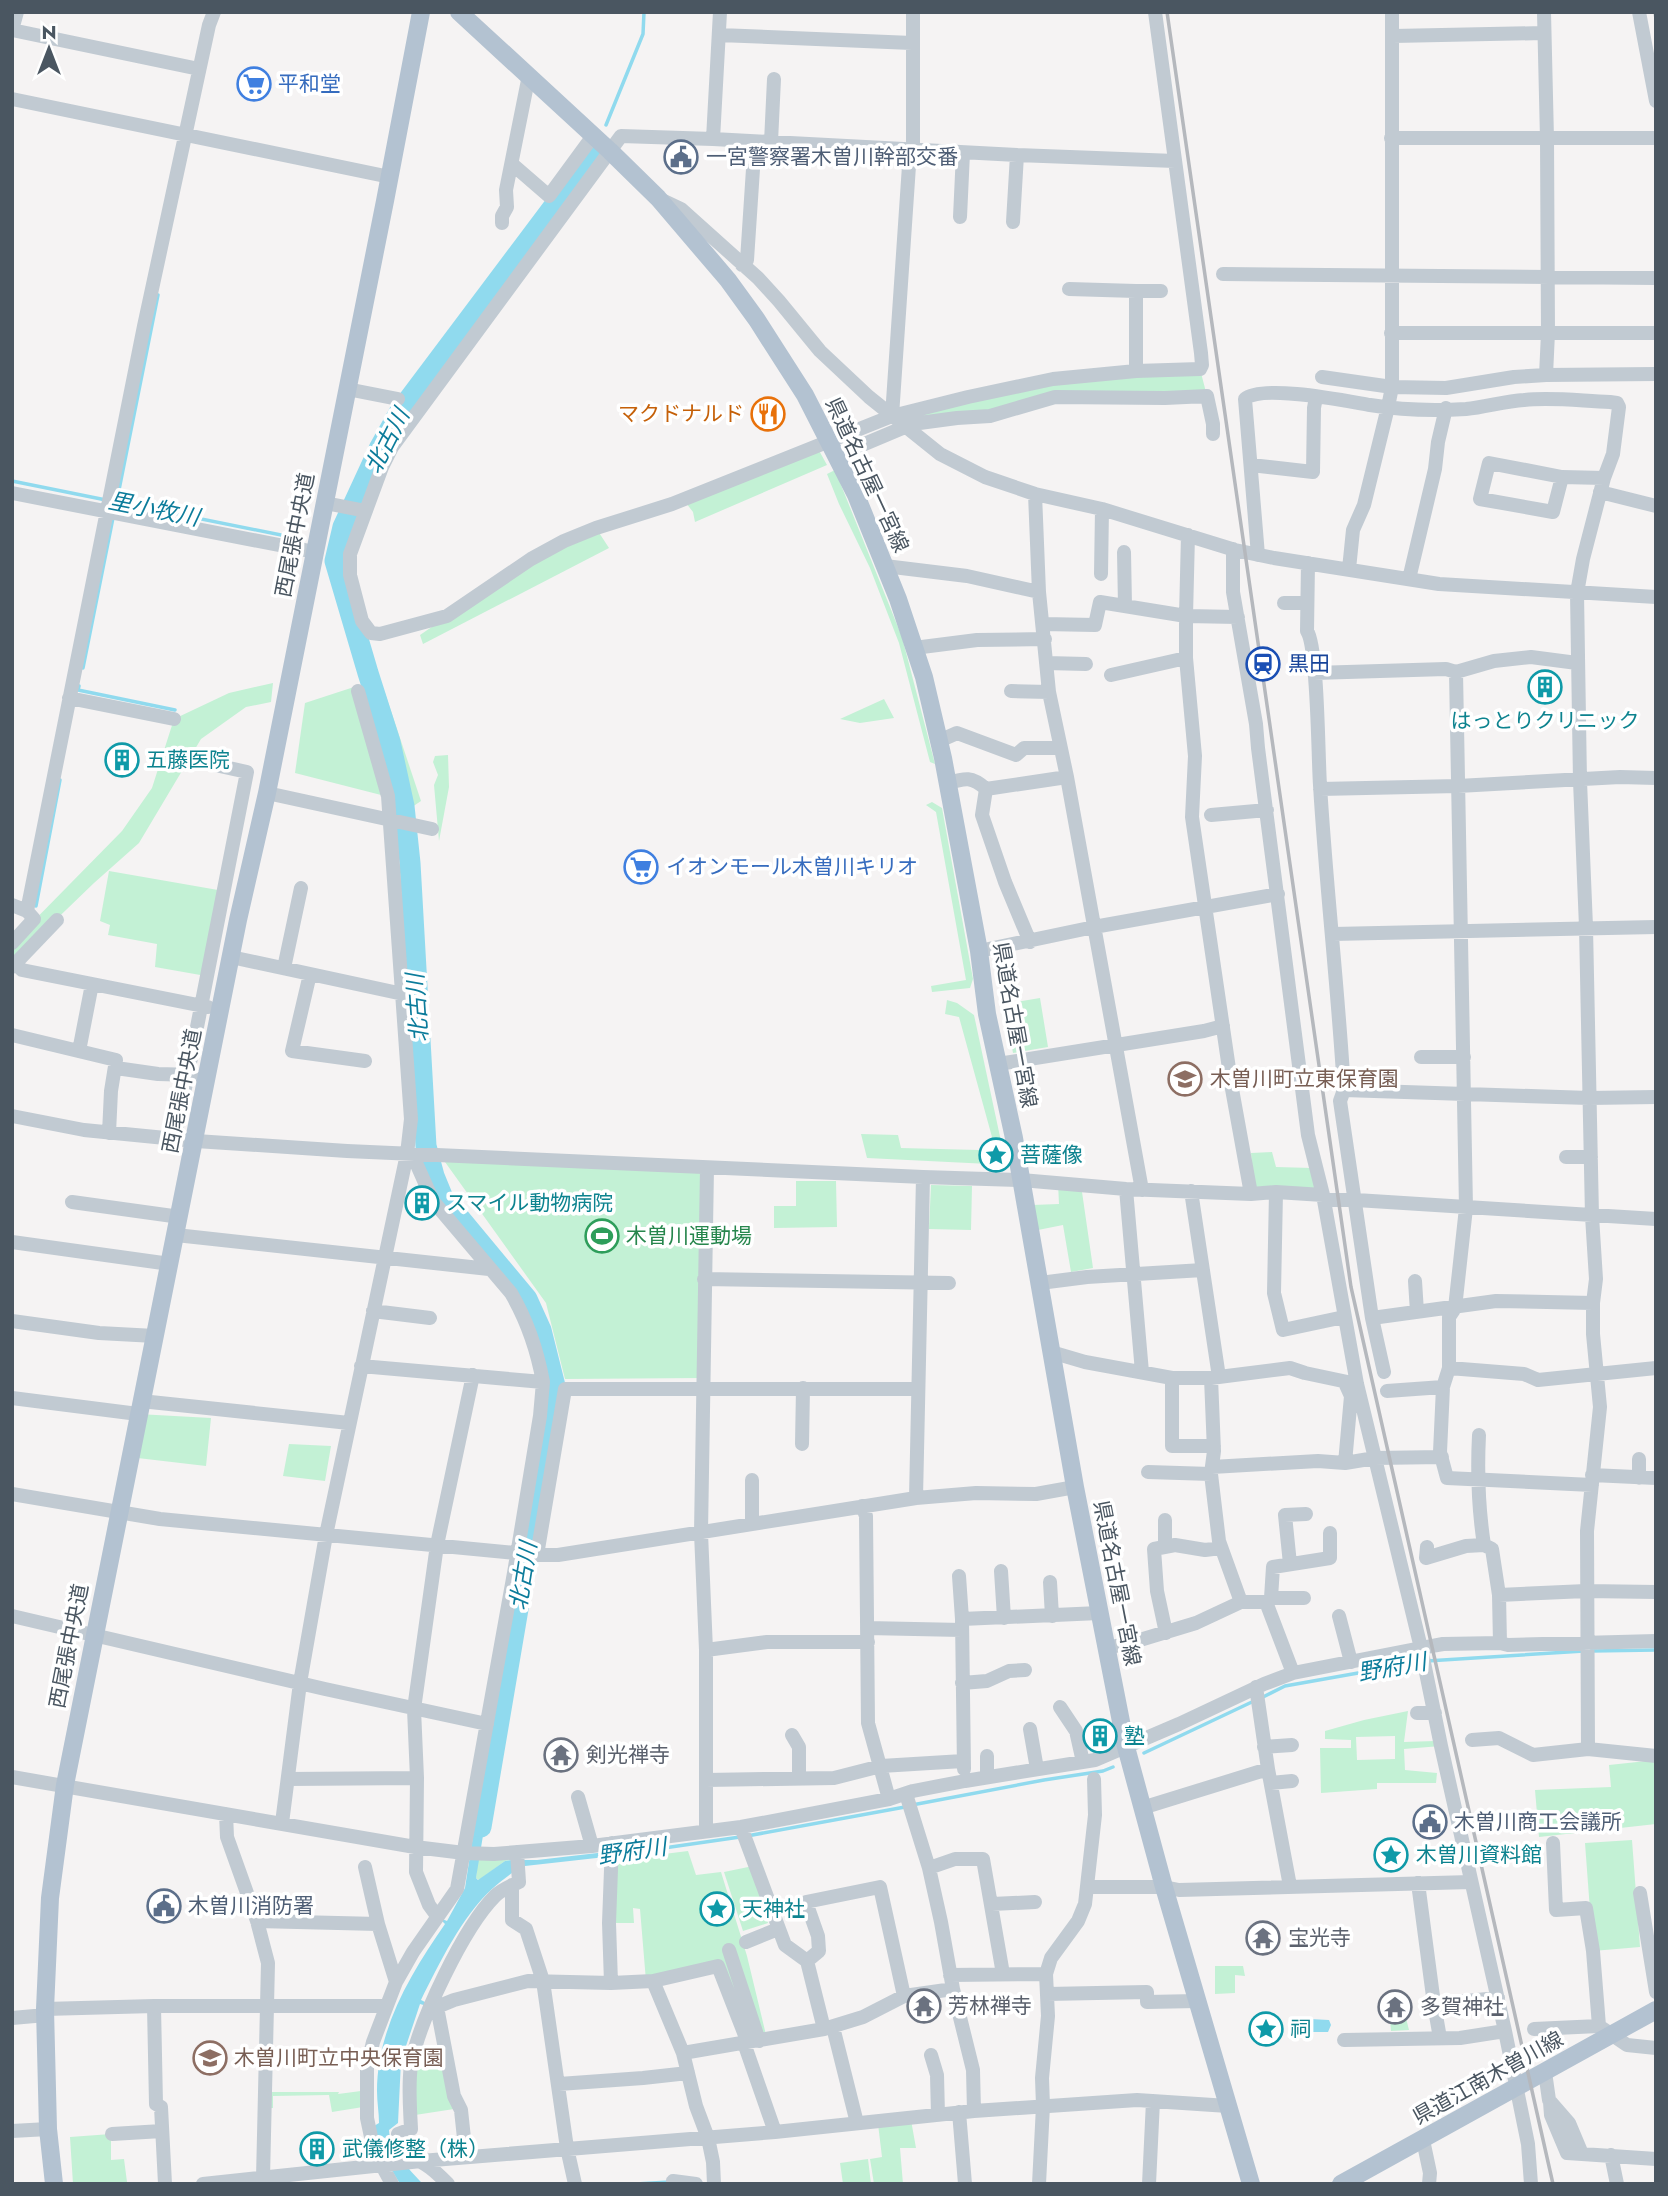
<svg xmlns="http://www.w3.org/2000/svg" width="1668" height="2196" font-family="Jost,'Noto Sans JP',sans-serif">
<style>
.green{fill:#c3f1d5;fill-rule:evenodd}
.water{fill:#90daee}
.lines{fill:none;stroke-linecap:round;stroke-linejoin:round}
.stream{stroke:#90daee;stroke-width:3.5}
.river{stroke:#90daee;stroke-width:21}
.minor{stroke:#c1cad2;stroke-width:14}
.major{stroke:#b3c2d1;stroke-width:18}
.rail{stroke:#b5b8bd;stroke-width:3.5}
.labels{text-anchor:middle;stroke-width:7;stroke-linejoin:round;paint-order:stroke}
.shop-label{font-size:21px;fill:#366cbe;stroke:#fff;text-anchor:start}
.service-label{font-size:21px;fill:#4e5e75;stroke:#fff;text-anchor:start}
.food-label{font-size:21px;fill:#c56008;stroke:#fff;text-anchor:end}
.street-label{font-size:21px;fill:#4a5661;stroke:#fff}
.transit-label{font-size:21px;fill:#164399;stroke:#fff;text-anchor:start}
.culture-label{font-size:21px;fill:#0d838f;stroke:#fff;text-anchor:start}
.education-label{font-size:21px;fill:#785e54;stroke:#fff;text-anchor:start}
.leisure-label{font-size:21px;fill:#27864d;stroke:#fff;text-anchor:start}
.worship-label{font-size:21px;fill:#5b616d;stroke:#fff;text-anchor:start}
.water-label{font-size:23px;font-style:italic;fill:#0c7c9b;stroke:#fff}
</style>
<rect width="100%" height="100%" fill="#f5f3f3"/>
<!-- green -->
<path class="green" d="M1200,369L1207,396L1055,397L990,416H892L1053,380Z
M816,445L827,465L695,522L693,512L686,503Z
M835,470L902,637L935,764L930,762L899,643L870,568L839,504L827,474Z
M596,528L609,548L423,644L420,635L531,559Z
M273,683L271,702L246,707L201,739L139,843L94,883L12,962V943L122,831L152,788L174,719L229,693Z
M354,687L385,796L295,773L305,703Z
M385,693L421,801L412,807L393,733L381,695Z
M884,699L894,718L860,723L840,719Z
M448,755L449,787L439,841L434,785L438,775L433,762L435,756Z
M932,802L942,808L973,979L970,988L932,992L931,986L966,980L936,812L926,805Z
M109,871L218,890L206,976L155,967L157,944L108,935L110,925L100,921Z
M1040,998L1048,1047L1013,1053L1004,1004Z
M947,1000L957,1003L974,1015L1002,1146L989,1164L867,1158L861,1134L898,1135L901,1148L979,1150L992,1137L959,1017L945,1014Z
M1272,1152L1276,1167L1312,1168L1317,1194L1254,1193L1251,1153Z
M440,1155L707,1168L702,1378L565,1379L546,1303Z
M796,1181H836L837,1227L774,1228V1206H796Z
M1058,1183L1081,1185L1093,1268L1071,1272L1063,1225L1038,1230L1032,1205L1059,1204Z
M931,1185L972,1186L971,1230L929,1229Z
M138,1414L211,1418L206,1466L129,1457Z
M289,1444L331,1446L325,1481L283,1476Z
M1408,1711L1404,1742L1435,1741L1441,1746L1404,1749L1405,1770L1437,1773L1436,1783H1377V1789L1321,1793L1320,1748H1351V1740L1325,1739V1731L1364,1720ZM1395,1736V1759L1357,1760L1356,1737Z
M1656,1760V1824L1539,1837L1535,1790L1611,1787L1609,1765Z
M1632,1840L1640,1947L1593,1951L1585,1843Z
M688,1851L696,1875L721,1872L747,1956L767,2039L718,1967L646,1981L640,1909L633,1908L634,1923H615L616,1860Z
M513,1855L512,1860L505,1861L479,1880L476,1878L478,1858Z
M753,1866L768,1923L743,1931L724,1872Z
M1215,1966H1243L1245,1976L1235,1975V1993L1215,1994Z
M1406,2018L1409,2030L1391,2031L1390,2020Z
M446,2056L454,2109L415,2115L412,2091L418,2060Z
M361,2091L363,2107L332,2112L329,2095L273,2096V2108H270V2092H339L338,2094Z
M911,2120L916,2148H900L903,2184H874L870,2159L882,2157L878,2124Z
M111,2134V2160L124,2159L127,2182L73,2184L70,2137Z
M868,2159L871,2184H843L840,2163Z"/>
<!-- water -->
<path class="water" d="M479,1797L489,1799L476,1878L478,1880L505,1861L512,1860H537L658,1846L659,1851L525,1866L518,1868C510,1875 500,1881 492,1889C462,1916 439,1964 421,2000L429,2004L427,2006L420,2004L401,2061L398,2123L389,2130C390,2151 409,2169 423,2184H400L384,2157L374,2126L379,2123C379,2113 377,2102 377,2091C377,2029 411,1973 445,1924L441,1920L442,1919L447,1921L465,1888Z
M1310,2019L1329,2020L1331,2025L1328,2032H1311L1307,2024Z"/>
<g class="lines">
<!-- stream -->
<path class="stream" d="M606,125L643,34L644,12
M12,481L106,500
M117,502L296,538
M116,505L158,295
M83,668L113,518
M79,686L78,690L175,710
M36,906L60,780
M1591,1651L1656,1650
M1427,1661L1584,1651
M1261,1698L1285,1686L1420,1662
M1144,1753L1254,1701
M912,1805L1044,1780L1103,1771L1113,1767
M747,1836L905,1807
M657,1849L740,1837
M636,2184L669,2182"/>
<!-- river -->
<path class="river" d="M481,1827L526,1562L553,1416L555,1386L541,1330L527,1299L443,1198L434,1176L426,1146L410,863L404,806L390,742L368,673L335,561L343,527L380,447L400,411L581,170L592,152"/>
<!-- minor -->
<path class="minor" d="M1544,12L1547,139L1548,333L1546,375
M1639,12L1656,101
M12,30L199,69
M12,30L17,12
M719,35L912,43
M1393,36L1543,33
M12,99L390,177
M1391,138H1656
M713,139L720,12
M771,142L774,79
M913,151V12
M1017,155L1175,161
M512,164L549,196L593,136
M662,200L681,209L758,278L779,301L820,351L869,397L940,454L985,477L1035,494L1102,509L1235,550L1274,558L1439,584L1656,597
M960,217L963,153
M1013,222L1017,155L713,139L621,136L392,447L382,467L350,554V575L362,621L371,633L380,634L447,616L531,559L564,541L596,528L672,504L892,416L968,397L1053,379L1136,371L1200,369L1202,365L1201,353L1155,12
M502,223V216L507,207L506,190L529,75
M742,265L747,260L753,169
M1223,274L1656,278
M1069,289L1136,291V371
M1136,291H1161
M1391,333H1656
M1322,377L1392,387L1446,388L1514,377L1546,375L1656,374
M347,389L398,399
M892,416L910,151
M836,456L912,424L957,418L990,416L1055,397L1165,398L1207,396L1213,424V434
M1251,465L1313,472L1314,408L1316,397
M1562,477L1553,512L1480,499L1489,463L1562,477L1604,478
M1600,492L1656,506
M12,493L315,552
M1035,494L1039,592L1049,692L1067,777L1142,1190
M325,503L366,511
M1188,535L1186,616L1238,617
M1233,549V592L1256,724L1258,748L1308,1135L1323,1195L1357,1384L1421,1648L1441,1746L1505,2031L1528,2144L1531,2184
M1124,552L1125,606
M1258,555L1245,399C1262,384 1346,401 1370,405C1401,410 1435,411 1466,409C1486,407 1505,401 1524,400C1552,397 1581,401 1610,402L1617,403L1619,407L1613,454L1604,478L1583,559L1577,593L1580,781L1586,927L1592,1216L1596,1279L1593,1303V1334L1600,1407L1587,1531L1588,1749
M1308,563L1307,631C1318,647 1318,758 1320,785C1326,886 1338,988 1344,1090L1340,1101L1372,1318L1384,1372
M885,566L967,576L1039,592
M1349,569L1353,530L1364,505L1388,407L1392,387V12
M1101,574L1102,509
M1409,579L1435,469L1438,442L1446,408
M1284,603H1307
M1043,624L1095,625L1100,602L1186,616V658L1195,756L1192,817L1232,1089L1251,1194
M914,648L977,640L1045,639
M1046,663L1086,664
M1456,672L1466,1208L1455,1308L1449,1317V1368L1443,1387L1440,1452L1447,1478L1592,1485
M1314,673L1446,669L1456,672L1494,661L1531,657L1577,663
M1111,675L1186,658
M1011,691L1049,692
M69,698L174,719
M939,741L957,733L1016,755L1024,748H1059
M948,783C965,778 972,776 986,789L1067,777
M986,789L982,815L1005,882L1030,942
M1320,789L1458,786L1620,777L1656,778
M267,793L432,829
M1211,815L1267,810
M12,905L27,911L34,919L12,943
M27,911L144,326L209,25L214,12
M1333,934L1656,927
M979,951L1094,927L1278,894
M231,957L403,994
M16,964L22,970L208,1007
M12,967L57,920
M284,968L301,888
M310,974L292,1051L365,1061
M12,1035L116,1060L111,1091L109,1133
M79,1051L92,984
M1421,1057H1464
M998,1064L1204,1031L1223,1026
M116,1068L158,1074L194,1075
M1344,1090L1589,1098L1656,1097
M12,1116L84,1130L196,1141L347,1151L923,1177L1021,1180L1126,1189L1251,1194L1276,1192L1323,1195
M178,1124L247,772L197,761
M1566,1157H1591
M417,1165L433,1201L511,1293C528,1322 537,1349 543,1382
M1126,1189L1142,1372
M1191,1191L1219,1377
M1276,1192L1274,1293L1283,1330L1344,1317
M1324,1200H1356L1656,1219
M72,1202L180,1217
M176,1235L489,1269
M12,1242L170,1264
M704,1279L949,1283
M1415,1281L1417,1312
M1040,1283L1087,1277L1203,1270
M373,1311L430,1318
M1372,1318L1496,1301L1593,1303
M12,1321L99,1333L155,1336
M1051,1352L1085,1362L1172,1378H1211L1290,1368L1305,1373L1357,1384
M361,1366L543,1382L540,1416L514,1573L457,1889L413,1952L396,1982L373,2042L367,2067V2118L374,2151L392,2184
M1449,1368L1524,1374L1538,1380L1656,1368
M1172,1378V1446H1214
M1211,1378L1214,1451L1211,1474L1219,1541L1241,1602
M1387,1391L1443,1387
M12,1398L138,1414
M141,1401L349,1423
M1479,1435C1477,1475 1478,1506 1484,1545L1492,1549L1499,1595L1500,1643
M802,1444L803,1388
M1639,1459V1478
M1345,1463L1351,1396L1346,1385
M1212,1467L1318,1461L1345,1463L1375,1458L1442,1457
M1148,1472L1211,1474
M1592,1475L1656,1478
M752,1480V1524
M12,1494L160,1519L537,1555H558L916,1498L976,1493L1036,1494L1075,1487
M916,1498L923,1177
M862,1506L866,1516L868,1723L889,1799
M1165,1547V1520
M1427,1547L1426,1558L1466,1546L1484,1545
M537,1555L565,1389H917
M1290,1564L1285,1515L1306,1514
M1001,1571L1004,1618
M959,1576L962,1619L964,1769
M1050,1582L1052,1616
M1499,1595L1586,1591L1656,1592
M1271,1598H1304
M1266,1602L1271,1598L1273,1567L1330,1558V1533
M12,1616L325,1689L487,1724
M1339,1616L1351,1662
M962,1619L1099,1613
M867,1628L962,1630
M1166,1633L1157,1591L1154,1549L1175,1545L1205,1550L1221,1548
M1106,1648L1130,1643L1196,1623L1241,1602H1266L1293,1673
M706,1650L767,1642H868
M962,1683L987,1681L1009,1671L1025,1670
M1256,1687L1268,1769L1290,1886
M1060,1707L1076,1731L1083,1762
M1417,1713H1435
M1030,1729L1037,1769
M792,1735L799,1747V1779
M1472,1740L1499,1738L1533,1755L1588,1749L1656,1756
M1264,1747L1292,1745
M987,1756V1777
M12,1777L415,1847L464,1853L494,1854L592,1846L741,1827L889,1799L913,1791L965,1781L1095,1760L1179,1724L1264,1684L1293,1673L1421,1648L1443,1644L1500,1643L1508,1645L1656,1641
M288,1779L417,1778
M706,1780L834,1778L881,1766L963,1761
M1271,1783L1292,1781
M906,1794L929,1868L941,1922L953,1989L973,2070L974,2111
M578,1797L592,1846
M1142,1808L1268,1769
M226,1814L227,1837L257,1921L268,1963L263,2178
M282,1823L300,1683L326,1535L407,1154L411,1119L388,796L358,691
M741,1827L785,1945L807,1961L824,2029
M706,1831V1650L701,1533L707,1168
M1553,1843L1556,1910L1586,1908L1593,1951L1599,2026
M365,1867L378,1924L396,1982
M929,1868L955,1859H983L1003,1974
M1418,1883L1434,2004L1498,1998
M512,1885V1920L526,1929L543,1981L567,2148L575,2184
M1087,1887H1164L1179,1890L1471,1882
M1640,1893L1656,1992
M992,1904L1035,1902
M437,1916L429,1905L416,1872L417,1778L414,1709L437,1545L473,1375
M257,1921L378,1924
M746,1942L778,1929
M729,1950L759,2041
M807,1961L819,1951L818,1936L806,1902L880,1887L904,1996
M950,1975L1046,1974
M653,1981L718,1966L748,2043
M611,1983L609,1923L612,1843
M1047,1994L1147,1992V2002L1197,2001
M1434,2004L1440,2038
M431,2005L437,2007L454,2000L528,1981L611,1983L653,1981L683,2053L696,2106L708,2138L713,2162L714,2184
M154,2006L156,2104L161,2107L165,2184
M437,2007L454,2096L461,2110L466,2157
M45,2009L154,2006H386
M12,2018L46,2015
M833,2027L857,2123
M1534,2029L1599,2026L1627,2045L1656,2048
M1344,2040L1460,2038L1505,2031
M744,2043L775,2132
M683,2053L824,2029L863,2017L904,1996L953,1989
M931,2055L937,2075L938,2115
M1545,2072L1549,2100L1569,2123L1582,2154L1656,2159
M559,2084L643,2078L688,2073
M1550,2102L1551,2115L1567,2153L1582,2154
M959,2112L965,2184
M12,2131L48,2129
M112,2134L162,2131
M1423,2140L1430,2173L1429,2184
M1611,2155L1617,2184
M673,2181L696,2184
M203,2184L421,2161L775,2132L974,2111L1137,2100L1228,2106
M448,2184C435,2171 426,2162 408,2157L398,2134L411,2129C410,2107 408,2086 411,2065C419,2021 464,1927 495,1896C501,1890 511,1886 519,1882L517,1852
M1039,2184L1043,2106L1042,2078L1048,2016L1046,1974L1051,1958L1078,1921L1085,1904L1095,1815L1094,1779
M1149,2184L1153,2101"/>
<!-- major -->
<path class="major" d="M459,12L610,151L658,198L728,280L757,320L805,395L856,495L898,599L924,677L943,758L979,951L987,1014L1014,1138L1075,1487L1126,1747L1164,1887L1251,2184
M54,2184L48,2129L45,2009L50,1898L65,1785L238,920L267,793L385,201L421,12
M1341,2184L1656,2010"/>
<!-- rail -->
<path class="rail" d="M1167,12L1351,1287L1553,2184
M1655,12L1656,19"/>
</g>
<!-- icons -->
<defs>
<symbol id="supermarket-ring" viewBox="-11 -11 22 22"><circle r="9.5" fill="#fff" stroke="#3f7fe0" stroke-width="1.5"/><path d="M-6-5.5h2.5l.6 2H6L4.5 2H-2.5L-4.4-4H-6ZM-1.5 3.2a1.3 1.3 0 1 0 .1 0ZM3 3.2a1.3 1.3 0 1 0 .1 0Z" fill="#3f7fe0"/></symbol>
<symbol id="civic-ring" viewBox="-11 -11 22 22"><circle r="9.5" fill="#fff" stroke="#5c6f8a" stroke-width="1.5"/><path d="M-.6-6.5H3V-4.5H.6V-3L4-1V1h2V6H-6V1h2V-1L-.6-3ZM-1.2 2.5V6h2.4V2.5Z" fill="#5c6f8a"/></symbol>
<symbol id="restaurant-ring" viewBox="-11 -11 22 22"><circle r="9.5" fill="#fff" stroke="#e8710a" stroke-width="1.5"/><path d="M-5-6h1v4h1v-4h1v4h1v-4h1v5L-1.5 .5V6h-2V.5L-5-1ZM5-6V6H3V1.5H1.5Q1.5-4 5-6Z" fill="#e8710a"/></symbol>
<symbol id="station-ring" viewBox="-11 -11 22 22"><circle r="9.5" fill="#fff" stroke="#1a4fb4" stroke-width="1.5"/><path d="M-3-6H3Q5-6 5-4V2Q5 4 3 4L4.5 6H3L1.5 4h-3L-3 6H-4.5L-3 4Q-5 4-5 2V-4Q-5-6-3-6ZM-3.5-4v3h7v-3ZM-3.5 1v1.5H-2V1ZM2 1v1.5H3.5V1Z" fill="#1a4fb4"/></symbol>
<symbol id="building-ring" viewBox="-11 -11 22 22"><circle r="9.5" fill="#fff" stroke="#0f9aa8" stroke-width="1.5"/><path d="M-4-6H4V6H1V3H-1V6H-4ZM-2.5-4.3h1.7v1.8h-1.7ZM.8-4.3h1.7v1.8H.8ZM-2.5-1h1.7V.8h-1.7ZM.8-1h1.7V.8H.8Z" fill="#0f9aa8"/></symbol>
<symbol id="school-ring" viewBox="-11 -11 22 22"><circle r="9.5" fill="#fff" stroke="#8d6e63" stroke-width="1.5"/><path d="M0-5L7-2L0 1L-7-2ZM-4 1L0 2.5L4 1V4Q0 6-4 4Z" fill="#8d6e63"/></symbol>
<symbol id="sight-ring" viewBox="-11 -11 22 22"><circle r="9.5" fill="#fff" stroke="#0f9aa8" stroke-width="1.5"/><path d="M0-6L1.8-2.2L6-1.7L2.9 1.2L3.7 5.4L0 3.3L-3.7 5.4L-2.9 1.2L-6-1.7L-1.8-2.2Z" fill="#0f9aa8"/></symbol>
<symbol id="stadium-ring" viewBox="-11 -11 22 22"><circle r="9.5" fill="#fff" stroke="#2e9e5b" stroke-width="1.5"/><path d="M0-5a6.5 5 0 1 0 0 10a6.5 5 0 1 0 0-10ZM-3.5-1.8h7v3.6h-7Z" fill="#2e9e5b"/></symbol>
<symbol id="temple-ring" viewBox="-11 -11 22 22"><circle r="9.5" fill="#fff" stroke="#6b7280" stroke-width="1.5"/><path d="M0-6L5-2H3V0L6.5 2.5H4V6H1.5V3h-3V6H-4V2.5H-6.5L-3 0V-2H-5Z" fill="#6b7280"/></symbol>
</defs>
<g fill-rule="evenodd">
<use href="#supermarket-ring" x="235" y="65" width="38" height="38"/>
<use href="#civic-ring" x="662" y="138" width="38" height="38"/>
<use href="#restaurant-ring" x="749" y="395" width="38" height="38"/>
<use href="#station-ring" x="1244" y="645" width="38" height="38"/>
<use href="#building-ring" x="1526" y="668" width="38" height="38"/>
<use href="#building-ring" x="103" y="741" width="38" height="38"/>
<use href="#supermarket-ring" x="622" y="848" width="38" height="38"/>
<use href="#school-ring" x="1166" y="1060" width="38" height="38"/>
<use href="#sight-ring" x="977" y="1136" width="38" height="38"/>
<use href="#building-ring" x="403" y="1184" width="38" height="38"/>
<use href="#stadium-ring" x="583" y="1217" width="38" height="38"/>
<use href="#building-ring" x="1081" y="1717" width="38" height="38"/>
<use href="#temple-ring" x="542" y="1736" width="38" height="38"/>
<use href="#civic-ring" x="1411" y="1803" width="38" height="38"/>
<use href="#sight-ring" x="1372" y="1836" width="38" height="38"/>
<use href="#civic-ring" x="145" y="1887" width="38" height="38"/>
<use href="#sight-ring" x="698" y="1890" width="38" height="38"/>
<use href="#temple-ring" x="1244" y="1919" width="38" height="38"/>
<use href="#temple-ring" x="905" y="1987" width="38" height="38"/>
<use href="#temple-ring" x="1376" y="1988" width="38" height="38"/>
<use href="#sight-ring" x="1247" y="2010" width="38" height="38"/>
<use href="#school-ring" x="191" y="2039" width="38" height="38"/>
<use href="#building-ring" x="298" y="2130" width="38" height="38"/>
</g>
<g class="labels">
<!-- shop labels -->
<g class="shop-label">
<text x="278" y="91">平和堂</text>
<text x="666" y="874">イオンモール木曽川キリオ</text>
</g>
<!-- service labels -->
<g class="service-label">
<text x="706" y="164">一宮警察署木曽川幹部交番</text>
<text x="1454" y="1829">木曽川商工会議所</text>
<text x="188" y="1913">木曽川消防署</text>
</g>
<!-- food labels -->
<g class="food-label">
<text x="744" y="421">マクドナルド</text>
</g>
<!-- street labels -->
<g class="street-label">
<text transform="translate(867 475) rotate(65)" y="7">県道名古屋一宮線</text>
<text transform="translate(295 535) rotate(-79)" y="7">西尾張中央道</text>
<text transform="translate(1015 1025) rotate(80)" y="7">県道名古屋一宮線</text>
<text transform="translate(182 1091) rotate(-79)" y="7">西尾張中央道</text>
<text transform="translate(1117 1583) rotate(79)" y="7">県道名古屋一宮線</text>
<text transform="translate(69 1646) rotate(-79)" y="7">西尾張中央道</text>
<text transform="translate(1488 2078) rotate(-29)" y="7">県道江南木曽川線</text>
</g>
<!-- transit labels -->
<g class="transit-label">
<text x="1288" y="671">黒田</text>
</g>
<!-- culture labels -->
<g class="culture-label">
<text x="1545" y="728" text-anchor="middle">はっとりクリニック</text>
<text x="146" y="767">五藤医院</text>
<text x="1020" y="1162">菩薩像</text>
<text x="446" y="1210">スマイル動物病院</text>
<text x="1124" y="1743">塾</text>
<text x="1416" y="1862">木曽川資料館</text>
<text x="742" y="1916">天神社</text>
<text x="1290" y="2036">祠</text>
<text x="342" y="2156">武儀修整（株）</text>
</g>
<!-- education labels -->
<g class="education-label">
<text x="1210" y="1086">木曽川町立東保育園</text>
<text x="234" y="2065">木曽川町立中央保育園</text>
</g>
<!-- leisure labels -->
<g class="leisure-label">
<text x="626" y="1243">木曽川運動場</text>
</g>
<!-- worship labels -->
<g class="worship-label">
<text x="586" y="1762">剣光禅寺</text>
<text x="1288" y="1945">宝光寺</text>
<text x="948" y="2013">芳林禅寺</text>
<text x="1420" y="2014">多賀神社</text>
</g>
<!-- water labels -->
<g class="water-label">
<text transform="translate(387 441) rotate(-63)" y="8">北古川</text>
<text transform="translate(154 509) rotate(11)" y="8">里小牧川</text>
<text transform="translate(417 1008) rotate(-94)" y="8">北古川</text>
<text transform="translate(523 1576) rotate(-81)" y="8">北古川</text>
<text transform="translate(1392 1667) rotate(-10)" y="8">野府川</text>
<text transform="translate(632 1851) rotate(-8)" y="8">野府川</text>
</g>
</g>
<!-- border -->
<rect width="1668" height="2196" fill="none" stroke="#4a5661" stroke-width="28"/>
<!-- north arrow -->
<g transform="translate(49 49)" stroke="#ffffff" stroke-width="5" paint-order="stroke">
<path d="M0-5L12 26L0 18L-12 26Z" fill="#4a5661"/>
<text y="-10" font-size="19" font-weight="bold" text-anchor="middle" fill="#4a5661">N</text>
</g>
</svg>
